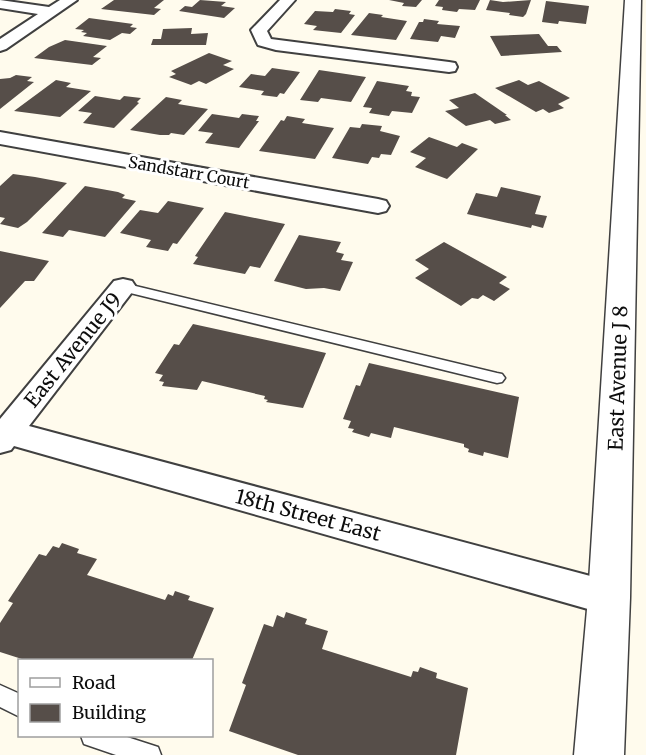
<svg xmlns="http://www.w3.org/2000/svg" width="646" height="755" font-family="Merriweather,serif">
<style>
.building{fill:#564e49}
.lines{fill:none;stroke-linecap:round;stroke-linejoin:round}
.service-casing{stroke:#404040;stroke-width:3}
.minor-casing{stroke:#404040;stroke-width:4}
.tertiary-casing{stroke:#404040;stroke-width:3}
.service{fill:#fff;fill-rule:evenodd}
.minor{fill:#fff;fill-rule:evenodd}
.tertiary{fill:#fff;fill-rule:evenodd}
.labels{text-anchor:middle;stroke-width:6;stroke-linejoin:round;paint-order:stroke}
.far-street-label{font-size:16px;fill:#0d0d0d;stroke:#fff}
.street-label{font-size:20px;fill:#0d0d0d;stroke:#fff}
</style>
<rect width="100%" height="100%" fill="#fffbed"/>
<!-- building -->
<path class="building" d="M114,0H164L154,8L161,9L154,15L101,9Z
M200,0L226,2L221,6L235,8L224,18L179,11L185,6L192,7Z
M389,0H422L416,7L402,6L404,3Z
M439,0H480L475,10L459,9L457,12L442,10L443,7L435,6Z
M490,0L503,2L531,0L526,14L523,17L509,15L510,13L486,10Z
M546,1L589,6L586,24L559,21L558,24L542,22Z
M335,9L351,11L349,14L355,15L341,33L313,30L317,26L304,24L315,11L333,12Z
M369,13L383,15L381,17L407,21L396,40L351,35Z
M89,18L133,24L130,27L137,28L130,34L122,33L110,40L83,36L87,33L81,32L84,30L75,29Z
M424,19L439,21L437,24L460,26L455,38L441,36L438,42L410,39L419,22H423Z
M192,28L191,34L208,33L206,45H151L153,39H161L163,29Z
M539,34L548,46H557L562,52L501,56L490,36Z
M65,40L107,46L93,57L101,58L92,65L34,58L49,47Z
M209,53L232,61L223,65L234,69L206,84L199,81L191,85L169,77L176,74L171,71Z
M272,68L300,72L284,94L280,93L277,97L261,95L264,91L239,87L251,74L265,76Z
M319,70L346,74L366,77L351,102L321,98L318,102L300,100Z
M16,75L32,77L27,81L34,82L0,109V79L10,78Z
M56,80L71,83L66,87L91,91L60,117L14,111Z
M519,80L528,85L539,81L570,98L558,104L564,108L549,113L543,109L536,112L495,88Z
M377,81L409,86L406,91L412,92L411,96L420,97L412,113L392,111L389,116L369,113L372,108L363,107Z
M475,93L507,115H505L511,120L495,124L490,120L466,126L445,111L459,108L449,100Z
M95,96L120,100L124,96L141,98L137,102L139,103L114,128L83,123L92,113L78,111Z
M166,97L182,100L178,104L208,109L184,135L171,133L169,135H160L130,130Z
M212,114L239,118L242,114L259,116L256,121H259L239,148L205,143L213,133L198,131Z
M287,116L305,119L302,123L334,128L315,159L259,151L281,120L284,121Z
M362,124L382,126L380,131L400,136L391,155L381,154L379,158L372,157L368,164L332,158L350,127L360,128Z
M429,137L457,147L462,143L478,149L447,179L415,167L426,158L410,152Z
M13,174L35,177L67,183L27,222L18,228L0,224L5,218L0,217V186Z
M85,186L118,192L125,195L122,198L136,201L105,237L69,230L63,237L42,233Z
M501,187L541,196L535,214L547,216L543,228L532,225L531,228L467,214L476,193L497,197Z
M168,201L204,208L177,244L173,243L168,251L146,247L151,240L120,233L140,210L158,213Z
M225,212L285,224L260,268L250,266L245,274L193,264L198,257L195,256Z
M299,235L341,242L336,252L344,254L341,260L353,262L340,291L324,288L306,289L274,281Z
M444,242L507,277L499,283L510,289L494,301L483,295L478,299L472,298L461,306L415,278L429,269L415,260Z
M0,251L49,261L34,281H25L0,308Z
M193,324L326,353L303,408L266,402L268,400L264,399L265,396L202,381L197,390L162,386L164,382L159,381L163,375L155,373L174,344L179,345Z
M369,363L519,397L508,458L484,452L483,456L468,452L469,449L464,447V444L394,427L391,438L371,433L369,437L352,432L354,429L348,428L351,421L343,419L356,385L360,386Z
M62,543L79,549L77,553L97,559L87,575L165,600L168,594L173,596L175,591L190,596L188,600L214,608L192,660H25L0,652V623L13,603L8,601L39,554L46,556L53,546L59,548Z
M286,612L307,619L305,624L328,631L322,649L411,677L413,671L418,672L420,667L437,673L436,678L468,688L456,755H298L229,731L246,685L242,683L264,624L273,627L277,615L284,618Z"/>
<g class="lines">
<defs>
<path id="service" d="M123,283L497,373L502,374L505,378L502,382L497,383L118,290L116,287Z
M0,685L20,694V717L0,707Z
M81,736H124L158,747L161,755H116L84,744Z"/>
<path id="minor" d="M0,0L49,7L60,0H77L6,49L0,51V39L38,14L0,8Z
M280,0H295L267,31L271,39L449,62L455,63L457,67L455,71L449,72L276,50L258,45L251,30Z
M0,132L378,199L386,201L389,206L386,211L378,213L0,144Z
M123,279L132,281L136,287L29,426L609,581L622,586L627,598L622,610L609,615L14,446L11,450L0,453V419L114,281Z"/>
<path id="tertiary" d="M625,0H641L630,598L624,755H574L588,598Z"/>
</defs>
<!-- service casing -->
<use href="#service" class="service-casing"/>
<!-- minor casing -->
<use href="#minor" class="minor-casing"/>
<!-- tertiary casing -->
<use href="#tertiary" class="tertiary-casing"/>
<!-- service -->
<use href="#service" class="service"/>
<!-- minor -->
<use href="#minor" class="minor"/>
<!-- tertiary -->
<use href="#tertiary" class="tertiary"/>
</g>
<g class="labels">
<!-- far-street labels -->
<g class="far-street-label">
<text transform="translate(189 172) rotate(10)" y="6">Sandstarr Court</text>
</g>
<!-- street labels -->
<g class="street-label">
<text transform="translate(73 350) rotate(-51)" y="7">East Avenue J9</text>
<text transform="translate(618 378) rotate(-88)" y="7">East Avenue J 8</text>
<text transform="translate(308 515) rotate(15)" y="7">18th Street East</text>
</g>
</g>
<!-- legend -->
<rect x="18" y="659" width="195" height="78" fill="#ffffff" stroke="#9e9e9e" stroke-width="1.5"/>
<rect x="30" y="678" width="30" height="9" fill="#ffffff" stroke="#9e9e9e" stroke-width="1.5"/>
<text x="72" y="689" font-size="18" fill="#0d0d0d">Road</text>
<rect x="30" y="704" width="30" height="18" fill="#564e49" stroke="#9e9e9e" stroke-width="1.5"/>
<text x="72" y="719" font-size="18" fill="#0d0d0d">Building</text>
</svg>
